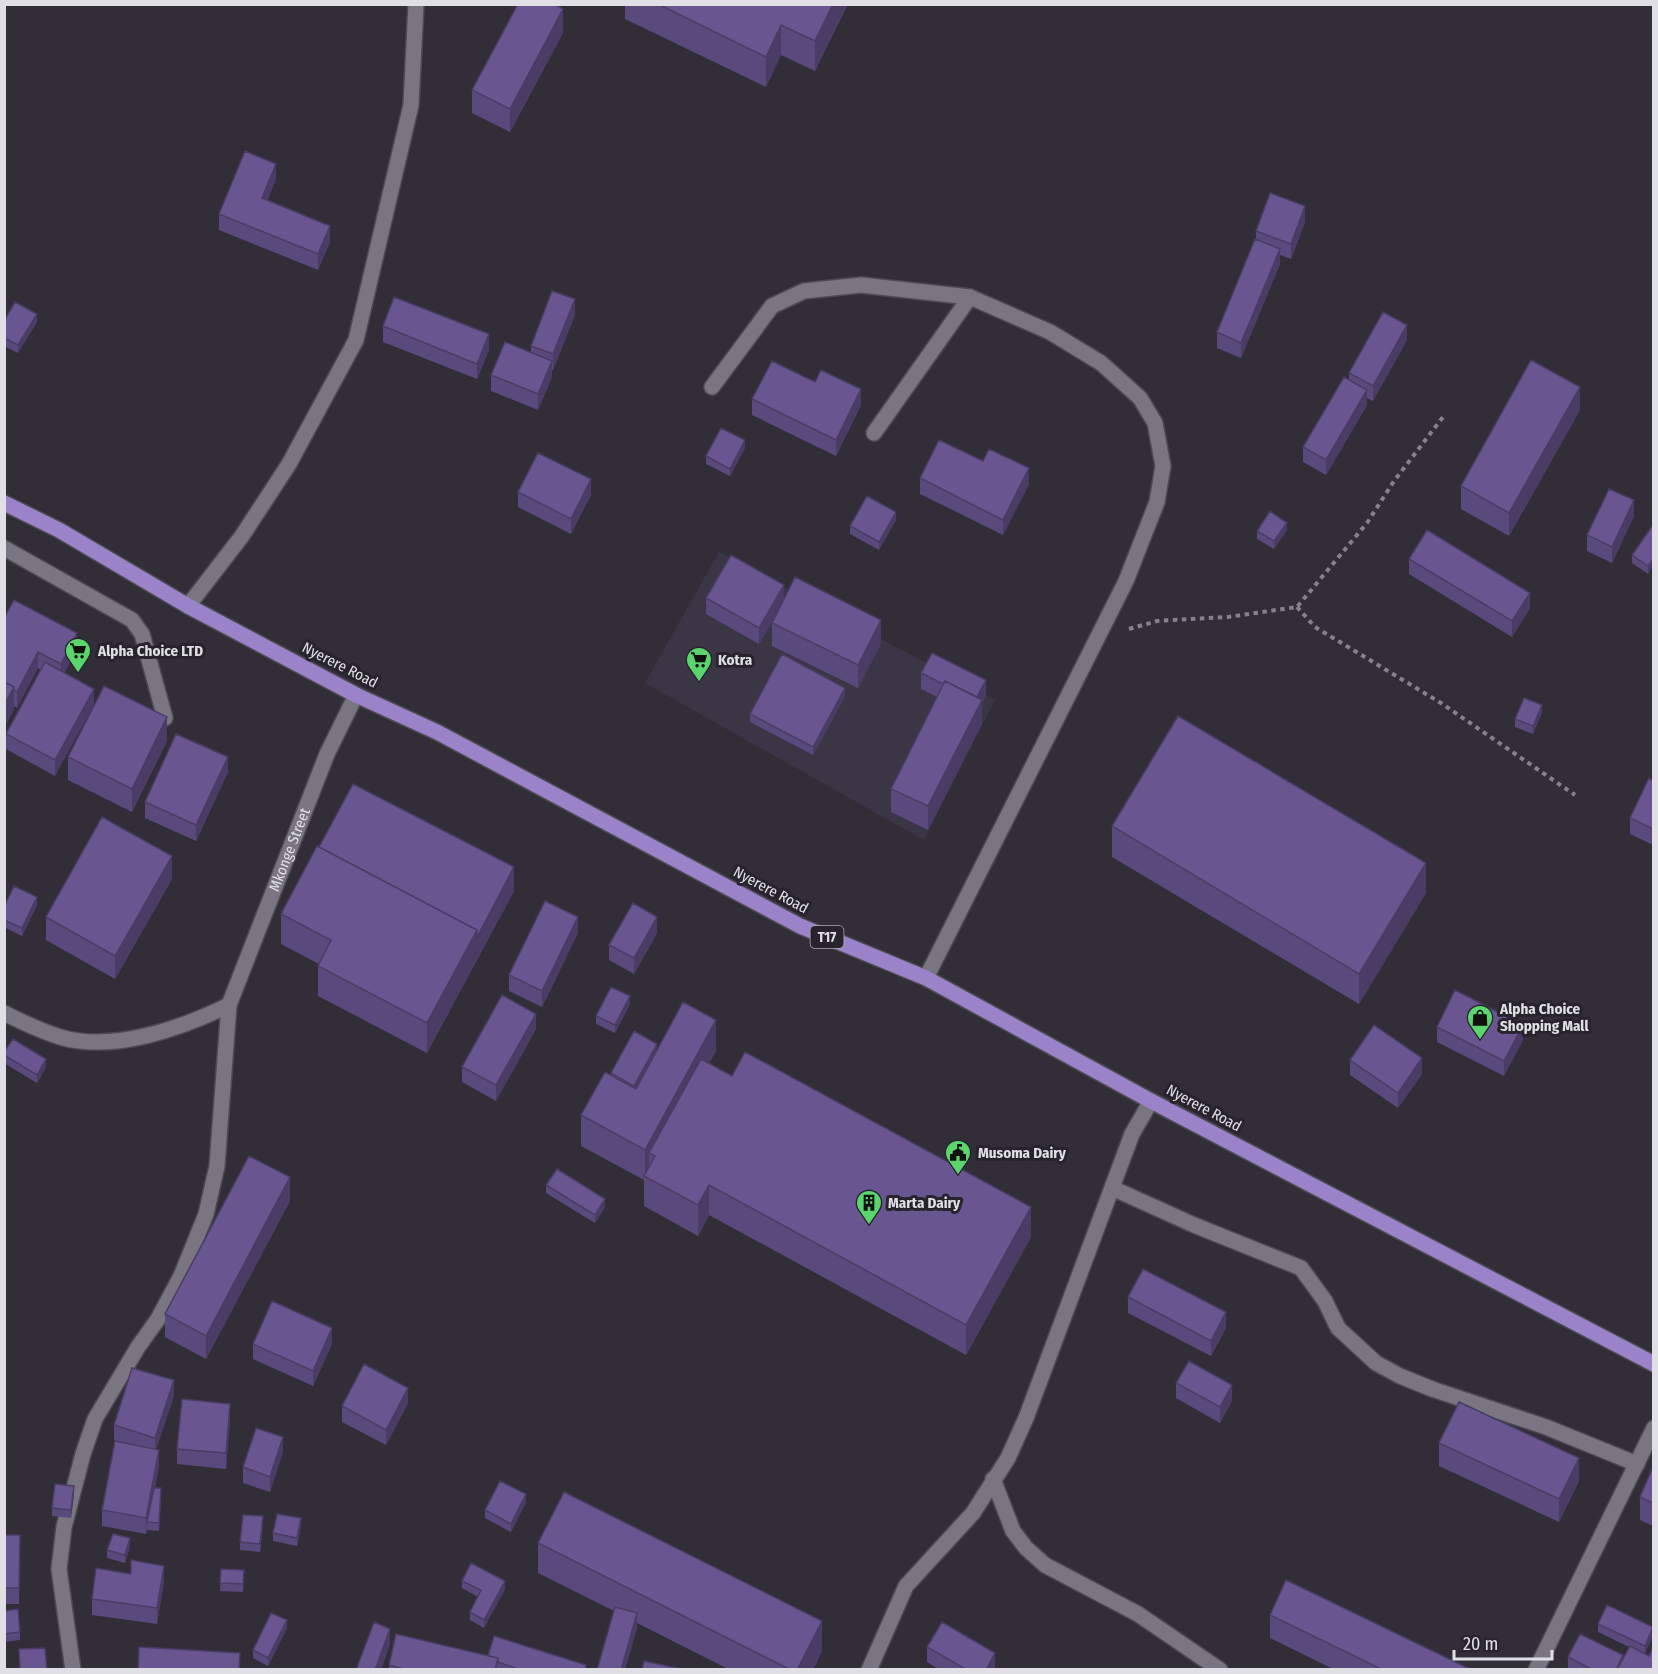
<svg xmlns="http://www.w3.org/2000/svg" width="1658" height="1674" font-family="'Fira Sans Condensed',sans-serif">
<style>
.built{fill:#3b3646}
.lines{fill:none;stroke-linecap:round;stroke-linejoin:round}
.minor-casing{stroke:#4d4a53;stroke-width:18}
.primary-casing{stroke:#4d4a53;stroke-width:18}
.path{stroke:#85828b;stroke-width:4;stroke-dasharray:4.5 4.5;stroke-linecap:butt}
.minor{stroke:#797682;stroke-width:15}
.primary{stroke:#9b83c9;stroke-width:15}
.wall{fill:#5a497c}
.shaded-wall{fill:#4a3c65}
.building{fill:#695590;stroke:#4a3c65;stroke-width:1.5}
.labels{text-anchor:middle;stroke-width:6;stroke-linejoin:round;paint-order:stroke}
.shield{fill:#27242e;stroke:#a9a7af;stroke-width:1.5}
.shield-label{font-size:14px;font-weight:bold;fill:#e1dfe6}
.poi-label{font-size:15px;font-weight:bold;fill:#e1dfe6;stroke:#27242e;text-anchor:start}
.street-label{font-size:15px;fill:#e1dfe6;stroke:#27242e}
</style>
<rect width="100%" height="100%" fill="#312e38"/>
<!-- built -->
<path class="built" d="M719,552L995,700L924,840L645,683Z"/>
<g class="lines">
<defs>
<g id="minor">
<path d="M712,387L772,306L804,291L861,285L970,297L1050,332L1101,363L1140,398L1155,423L1163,466L1157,502L1126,581L926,978"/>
<path d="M874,433L970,297"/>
<path d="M4,548L132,620L142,634L165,718"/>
<path d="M188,606L242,536L289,464L356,340L411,105L416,4"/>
<path d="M4,1013C22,1022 41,1031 60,1037C113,1053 182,1028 229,1005"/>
<path d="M1112,1188L1194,1225L1301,1268L1325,1301L1338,1328L1376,1363L1400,1376L1432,1389L1546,1427L1637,1464"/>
<path d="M993,1479L1013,1531L1026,1548L1045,1565L1138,1614L1220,1670"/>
<path id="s1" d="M73,1670L59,1569L64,1527L83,1454L95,1419L138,1347L158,1319L181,1276L206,1214L217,1166L229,1005L327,754L356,695"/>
<path d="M869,1670L906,1586L973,1513L1008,1458L1026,1418L1132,1134L1151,1101"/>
<path d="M1536,1670L1654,1428"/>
</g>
<path id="primary" d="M4,503L59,530L188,606L356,695L437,732L800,926L926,978L1151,1101L1654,1364"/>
</defs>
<!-- minor casing -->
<use href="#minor" class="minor-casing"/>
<!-- primary casing -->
<use href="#primary" class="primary-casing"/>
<!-- path -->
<path class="path" d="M1297,607L1315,627L1441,703L1575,795
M1129,629L1157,621L1228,617L1297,607L1367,523L1394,481L1443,417"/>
<!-- minor -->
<use href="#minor" class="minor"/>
<!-- primary -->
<use href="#primary" class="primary"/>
</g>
<!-- wall -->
<path class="wall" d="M625,4H848L815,71L781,55L766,87L625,19Z
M563,33L510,132L472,113V90Z
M276,179L267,201L330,242L318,270L219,230V214Z
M1305,222L1291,259L1280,255V264L1241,358L1217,348V332L1256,239V231Z
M575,315L553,370H552V377L538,410L491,391V375L531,353V346Z
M4,321L37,322L18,353L4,346Z
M383,326L489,350L477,379L383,342Z
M1407,340L1373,401L1367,398V405L1326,475L1303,462V447L1349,380V373Z
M815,382L861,405L836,456L752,415V399Z
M1580,410L1509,536L1461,509V486Z
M745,448L730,476L706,464V456Z
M920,478L1029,484L1003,535L920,494Z
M518,492L591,495L571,534L518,507Z
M1634,516L1612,563L1587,551V535Z
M896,520L879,550L850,534V526Z
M1653,525L1648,574L1632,563V555Z
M1287,530L1274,549L1257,539V531Z
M1409,559L1530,608L1512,637L1409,574Z
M706,598L784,599L881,643L858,688L772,646V623L779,610L759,644L706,614Z
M4,618L77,649L64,673L55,776L6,749V734L41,670L38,668L17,708L14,706V710Z
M921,673L986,696L982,703V723L928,830L891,812V789L937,697L921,689Z
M845,696L813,755L750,722V714Z
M1542,712L1533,734L1515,727V719Z
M167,741L132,812L68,780V757Z
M228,772L196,841L145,818V802Z
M1653,781V845L1630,834V818Z
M1112,826L1426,893L1359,1004L1112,857Z
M172,879L115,979L46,940V917Z
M514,891L427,1053L318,996V966L319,964L281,944V914Z
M37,905L22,936L4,927V907Z
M578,933L542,1007L509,991V975Z
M657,933L634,974L609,960V945Z
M630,1004L615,1033L596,1024V1016Z
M1437,1027L1523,1040L1504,1076L1437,1042Z
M536,1029L496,1101L462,1082V1067Z
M657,1050L716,1051L709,1063L1031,1237L966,1355L709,1215L698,1236L644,1206V1180L581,1146V1115L611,1076V1073Z
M4,1052L46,1067L37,1083L4,1063Z
M1350,1060L1422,1074L1398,1108L1350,1075Z
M546,1185L605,1207L595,1223L546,1193Z
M290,1201L206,1359L165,1337V1314Z
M1128,1297L1226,1328L1211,1356L1128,1313Z
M253,1344H332L313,1386L253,1359Z
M1176,1383L1232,1401L1220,1423L1176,1398Z
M174,1396L156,1449L159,1465L155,1488L161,1496L159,1531L147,1530L146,1534L102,1526V1510L116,1441L114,1440V1425Z
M408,1403L386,1445L342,1422V1406Z
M230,1419L226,1469L177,1464V1449Z
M1439,1443L1579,1481L1559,1522L1439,1466Z
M283,1452L270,1492L243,1483V1467Z
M1653,1467V1526L1640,1520V1497Z
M74,1494L71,1518L52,1516V1508Z
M526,1502L511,1532L485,1518V1510Z
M263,1524L260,1552L240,1550V1542Z
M301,1526L297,1546L273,1541V1533Z
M4,1535H20L19,1604H4Z
M538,1543L822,1651L813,1670H730L637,1623V1629L614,1611L538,1573Z
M130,1546L125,1563L107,1558V1550Z
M221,1569L244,1578L243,1592L220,1591Z
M164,1581L157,1624L92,1615V1599Z
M462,1581L505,1589L484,1628L470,1620V1612L478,1597L462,1588Z
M4,1611L20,1632V1640L4,1642Z
M1270,1615L1472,1670H1335L1270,1638Z
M1598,1624L1653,1627L1645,1654L1635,1649L1653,1670H1568V1657L1623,1660L1629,1647L1598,1632Z
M287,1628L268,1666L253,1658V1650Z
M927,1647L995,1669L940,1670L927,1662Z
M488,1656L586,1670H389V1665Z"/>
<!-- shaded-wall -->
<path class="shaded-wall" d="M833,4H848L815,71V41Z
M563,9V33L510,132V109Z
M781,25V55L766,87V57Z
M276,164V179L262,214V198Z
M1305,206V222L1291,259V244Z
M330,226V242L318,270V254Z
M1280,249V264L1241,358V343Z
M575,299V315L553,370V354Z
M37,314V322L18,353V345Z
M1407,325V340L1373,401V386Z
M489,334V350L477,379V364Z
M552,361V377L538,410V394Z
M1580,387V410L1509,536V513Z
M861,389V405L836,456V440Z
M1367,390V405L1326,475V460Z
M745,440V448L730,476V469Z
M1029,468V484L1003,535V520Z
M591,479V495L571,534V519Z
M1634,500V516L1612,563V547Z
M896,512V520L879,550V542Z
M1287,523V530L1274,549V541Z
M1653,559V566L1648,574V566Z
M784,585V601L759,644V628Z
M1530,593V608L1512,637V621Z
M881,620V643L858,688V665Z
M77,633V649L61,680V664Z
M38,652V668L17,708V692Z
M986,680V696L982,703V723L928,830V806L975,700Z
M14,687V710L4,728V705Z
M845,688V696L813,755V747Z
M94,689V705L55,776V760Z
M1542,705V712L1533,734V726Z
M167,717V741L132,812V789Z
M228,757V772L196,841V825Z
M172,856V879L115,979V956Z
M1426,863V893L1359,1004V974Z
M514,867V891L427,1053V1023L477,930Z
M37,897V905L22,936V928Z
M578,917V933L542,1007V991Z
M657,917V933L634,974V958Z
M630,996V1004L615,1033V1025Z
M536,1014V1029L496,1101V1085Z
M716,1020V1051L655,1161V1156L649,1153V1172L645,1176V1150Z
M1523,1025V1040L1504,1076V1061Z
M657,1044V1074L634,1116V1086Z
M1422,1058V1074L1398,1108V1093Z
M46,1059V1067L37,1083V1075Z
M290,1177V1201L206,1359V1336Z
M709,1185V1215L698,1236V1205Z
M605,1199V1207L595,1223V1215Z
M1031,1207V1237L966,1355V1325Z
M1226,1312V1328L1211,1356V1341Z
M332,1328V1344L313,1386V1371Z
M174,1380V1396L155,1453V1438Z
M1232,1385V1401L1220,1423V1407Z
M408,1388V1403L386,1445V1430Z
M230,1404V1419L226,1469V1453Z
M283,1437V1452L270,1492V1477Z
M159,1450V1465L149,1522H147L146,1534V1518Z
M1579,1458V1481L1559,1522V1499Z
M74,1486V1494L71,1518V1510Z
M526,1494V1502L511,1532V1524Z
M301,1518V1526L297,1546V1538Z
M130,1538V1546L125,1563V1555Z
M164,1566V1581L157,1624V1608Z
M505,1581V1589L484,1628V1620Z
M637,1613V1629L625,1670H621Z
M287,1620V1628L268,1666V1658Z
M822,1621V1651L813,1670H797Z
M1653,1628V1636L1645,1654V1646Z
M390,1629V1645L381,1670H375Z
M995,1653V1670H986Z
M1623,1655V1670H1616Z"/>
<!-- building -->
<path class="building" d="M518,4H554L563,9L510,109L472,90Z
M658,4H833L815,41L781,25L766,57Z
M245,151L276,164L262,198L330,226L318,254L219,214Z
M1270,193L1305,206L1291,244L1256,231Z
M1255,239L1280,249L1241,343L1217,332Z
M552,291L575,299L553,354L531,346Z
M394,297L489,334L477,364L383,326Z
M15,302L37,314L18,345L4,338V321Z
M1383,312L1407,325L1373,386L1349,373Z
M505,342L552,361L538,394L491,375Z
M1531,360L1580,387L1509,513L1461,486Z
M772,361L815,382L821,370L861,389L836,440L752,399Z
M1344,377L1367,390L1326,460L1303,447Z
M721,428L745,440L730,469L706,456Z
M939,440L983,461L989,449L1029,468L1003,520L920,478Z
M538,453L591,479L571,519L518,492Z
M1609,489L1634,500L1612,547L1587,535Z
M867,496L896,512L879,542L850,526Z
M1270,511L1287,523L1274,541L1257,531Z
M1653,525V559L1648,566L1632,555Z
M1427,530L1530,593L1512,621L1409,559Z
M731,555L784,585L759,628L706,598Z
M795,577L881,620L858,665L772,623Z
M14,600L77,633L61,664L38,652L17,692L14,690V687L4,682V618Z
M932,653L986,680L977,697L945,681L943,684L921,673Z
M782,654L845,688L813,747L750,714Z
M45,662L94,689L55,760L6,734Z
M945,681L982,700L928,806L891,789Z
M4,682L14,687L4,705Z
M104,686L167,717L132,789L68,757Z
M1524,698L1542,705L1533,726L1515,719Z
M1178,716L1426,863L1359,974L1112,826Z
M176,734L228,757L196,825L145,802Z
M1649,778L1653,781V829L1630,818Z
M353,784L514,867L477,937V930L319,847Z
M102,817L172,856L115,956L46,917Z
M317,846L477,930L427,1023L318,966L331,940L281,914Z
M14,886L37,897L22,928L4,920V907Z
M545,901L578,917L542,991L509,975Z
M633,903L657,917L634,958L609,945Z
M611,987L630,996L615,1025L596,1016Z
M1455,990L1523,1025L1504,1061L1437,1027Z
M502,995L536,1014L496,1085L462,1067Z
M683,1002L716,1020L645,1150L581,1115L605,1072L636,1089Z
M1374,1025L1422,1058L1398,1093L1350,1060Z
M634,1031L657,1044L634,1086L611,1073Z
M13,1039L46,1059L37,1075L4,1055V1052Z
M745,1052L1031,1207L966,1325L709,1185L698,1205L644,1176L655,1156L649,1153L701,1059L732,1076Z
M249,1156L290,1177L206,1336L165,1314Z
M557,1169L605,1199L595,1215L546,1185Z
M1143,1269L1226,1312L1211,1341L1128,1297Z
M272,1301L332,1328L313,1371L253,1344Z
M1189,1361L1232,1385L1220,1407L1176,1383Z
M364,1364L408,1388L386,1430L342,1406Z
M132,1368L174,1380L155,1438L114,1425Z
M182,1399L230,1404L226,1453L177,1449Z
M1459,1402L1579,1458L1559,1499L1439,1443Z
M256,1428L283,1437L270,1477L243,1467Z
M115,1441L159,1450L146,1518L102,1510Z
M1653,1467V1503L1640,1497Z
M500,1481L526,1494L511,1524L485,1510Z
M55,1484L74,1486L71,1510L52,1508Z
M154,1488H161L159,1523L147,1522Z
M564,1492L822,1621L797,1670H791L538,1543Z
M277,1514L301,1518L297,1538L273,1533Z
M243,1515L263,1516L260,1544L240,1542Z
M113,1534L130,1538L125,1555L107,1550Z
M4,1535H20L19,1588H4Z
M131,1560L164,1566L157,1608L92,1599L96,1568L131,1574Z
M471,1563L505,1581L484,1620L470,1612L481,1590L462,1581Z
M221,1569L244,1570L243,1584L220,1583Z
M1286,1580L1472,1670H1383L1270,1615Z
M1607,1605L1653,1627L1645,1646L1598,1624Z
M615,1607L637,1613L621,1670H597Z
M18,1609L20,1632L4,1634V1611Z
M271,1613L287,1620L268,1658L253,1650Z
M374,1622L390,1629L375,1670H356Z
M942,1622L995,1653L986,1670H967L927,1647Z
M396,1634L498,1658L495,1670H407L389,1665Z
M1580,1634L1623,1655L1616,1670H1593L1568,1657Z
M494,1636L586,1665L585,1670H521L498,1662V1658L488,1656Z
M1630,1646L1649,1656L1653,1647V1670H1617Z
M139,1647L240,1653L239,1670H138Z
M45,1648L47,1670H20L19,1649Z
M644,1661L686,1670H642Z"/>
<!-- icons -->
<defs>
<symbol id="supermarket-pin" viewBox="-11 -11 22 30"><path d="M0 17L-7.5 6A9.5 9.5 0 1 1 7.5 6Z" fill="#5ad56e" stroke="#27242e"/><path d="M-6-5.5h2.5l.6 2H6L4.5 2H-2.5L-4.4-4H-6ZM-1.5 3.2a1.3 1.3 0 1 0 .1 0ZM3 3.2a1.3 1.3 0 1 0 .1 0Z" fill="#111"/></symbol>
<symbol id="shop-pin" viewBox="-11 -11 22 30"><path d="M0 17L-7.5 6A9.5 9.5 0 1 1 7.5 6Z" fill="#5ad56e" stroke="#27242e"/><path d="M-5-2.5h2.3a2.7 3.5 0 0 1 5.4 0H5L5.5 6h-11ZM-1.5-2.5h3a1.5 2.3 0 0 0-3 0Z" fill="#111"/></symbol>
<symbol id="civic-pin" viewBox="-11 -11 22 30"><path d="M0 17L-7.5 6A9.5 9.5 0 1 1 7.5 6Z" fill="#5ad56e" stroke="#27242e"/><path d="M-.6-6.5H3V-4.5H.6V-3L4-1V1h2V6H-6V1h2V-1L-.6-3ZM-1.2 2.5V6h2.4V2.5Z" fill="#111"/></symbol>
<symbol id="building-pin" viewBox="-11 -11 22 30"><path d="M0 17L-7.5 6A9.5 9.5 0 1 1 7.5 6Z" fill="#5ad56e" stroke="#27242e"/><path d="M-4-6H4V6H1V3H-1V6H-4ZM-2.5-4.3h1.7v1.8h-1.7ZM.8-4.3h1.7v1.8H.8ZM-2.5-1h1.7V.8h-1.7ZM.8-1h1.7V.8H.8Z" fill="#111"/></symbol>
</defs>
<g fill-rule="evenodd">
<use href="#supermarket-pin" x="63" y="636" width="30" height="40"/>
<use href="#supermarket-pin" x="684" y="645" width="30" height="40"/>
<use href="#shop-pin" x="1465" y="1003" width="30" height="40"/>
<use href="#civic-pin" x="943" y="1138" width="30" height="40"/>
<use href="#building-pin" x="854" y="1188" width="30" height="40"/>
</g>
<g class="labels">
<!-- shield labels -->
<rect class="shield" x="810.5" y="926" width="33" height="22" rx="4.5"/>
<g class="shield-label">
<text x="827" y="942">T17</text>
</g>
<!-- poi labels -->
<g class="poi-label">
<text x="98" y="656">Alpha Choice LTD</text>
<text x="718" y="665">Kotra</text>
<text x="1500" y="1014">Alpha Choice<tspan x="1500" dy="17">Shopping Mall</tspan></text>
<text x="978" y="1158">Musoma Dairy</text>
<text x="888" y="1208">Marta Dairy</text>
</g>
<!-- street labels -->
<g class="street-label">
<text transform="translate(340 665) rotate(27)" y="5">Nyerere Road</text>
<text dy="5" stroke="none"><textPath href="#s1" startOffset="868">Mkonge Street</textPath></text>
<text transform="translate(771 890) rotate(28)" y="5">Nyerere Road</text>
<text transform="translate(1204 1108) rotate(28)" y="5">Nyerere Road</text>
</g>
</g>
<!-- border -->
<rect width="1658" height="1674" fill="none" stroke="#e1dfe6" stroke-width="12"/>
<!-- scale -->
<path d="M1454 1650v9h98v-9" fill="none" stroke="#e1dfe6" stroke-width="3"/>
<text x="1463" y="1650" font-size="18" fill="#e1dfe6" stroke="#27242e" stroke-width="4.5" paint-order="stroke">20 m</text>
</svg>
